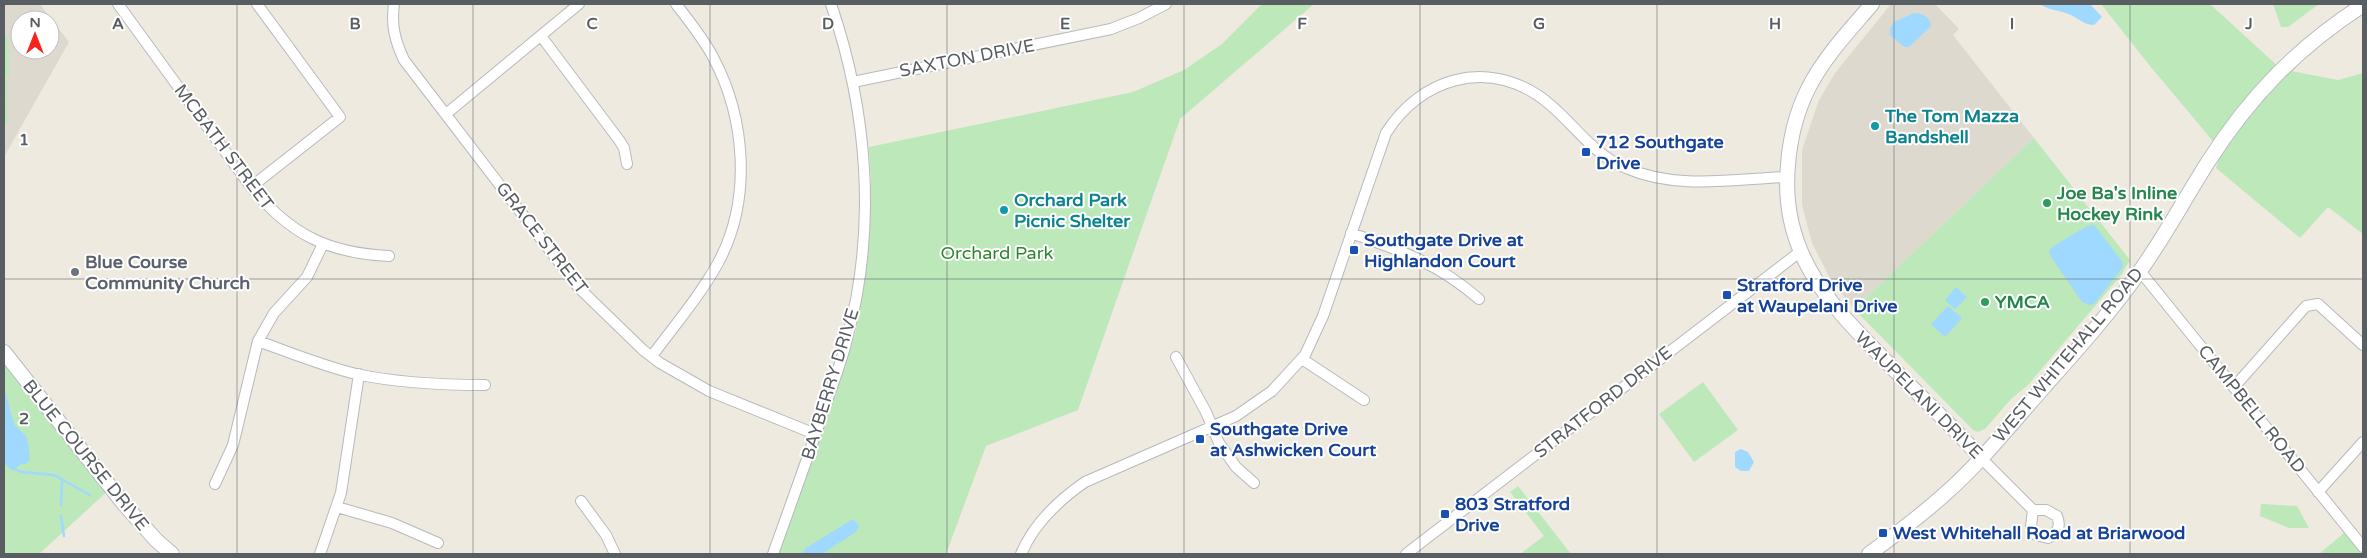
<svg xmlns="http://www.w3.org/2000/svg" width="2367" height="558" font-family="'Varela Round',sans-serif">
<style>
.education{fill:#ddd9cf;fill-rule:evenodd}
.green{fill:#bce8ba}
.water{fill:#9fd9ff}
.lines{fill:none;stroke-linecap:round;stroke-linejoin:round}
.stream{stroke:#9fd9ff;stroke-width:2.5}
.street-casing{stroke:#b6b9be;stroke-width:12}
.secondary-casing{stroke:#b6bbc1;stroke-width:16}
.street{stroke:#fff;stroke-width:10}
.secondary{stroke:#fff;stroke-width:14}
.grid{fill:none;stroke:#595e63;stroke-width:1;stroke-opacity:0.55}
.culture-dot{fill:#0f9aa8;stroke:#fff;stroke-width:2}
.transit-dot{fill:#1a4fb4;stroke:#fff;stroke-width:2}
.leisure-dot{fill:#2e9e5b;stroke:#fff;stroke-width:2}
.worship-dot{fill:#6b7280;stroke:#fff;stroke-width:2}
.labels{text-anchor:middle;stroke-width:4;stroke-linejoin:round;paint-order:stroke}
.street-label{font-size:18px;fill:#595e63;stroke:#fff}
.culture-label{font-size:18px;font-weight:bold;fill:#0d838f;stroke:#fff;text-anchor:start}
.transit-label{font-size:18px;font-weight:bold;fill:#164399;stroke:#fff;text-anchor:start}
.leisure-label{font-size:18px;font-weight:bold;fill:#27864d;stroke:#fff;text-anchor:start}
.park-label{font-size:18px;fill:#2e862e;stroke:#fff}
.worship-label{font-size:18px;font-weight:bold;fill:#5b616d;stroke:#fff;text-anchor:start}
.grid-label{font-size:16px;text-anchor:middle;font-weight:bold;fill:#595e63;stroke:#fff;stroke-width:4;stroke-linejoin:round;paint-order:stroke}
</style>
<rect width="100%" height="100%" fill="#eeeae0"/>
<!-- education -->
<path class="education" d="M4,4H40L69,42L4,157ZM20,20H50V50H20Z
M1891,4H1935L1959,29L1953,35L2034,138L1854,309L1831,280L1812,243L1802,205V150L1819,100L1835,73Z"/>
<!-- green -->
<path class="green" d="M1262,4H1314L1180,119L1078,410L986,446L946,554H778L856,331L868,253L871,179L869,147L1133,92L1184,70L1222,44Z
M2101,4H2210L2281,69L2338,80L2363,73V234L2328,207L2300,238L2216,168L2222,152L2150,66Z
M2273,4H2319L2288,27H2281Z
M4,36H8L9,78H4Z
M4,81H7L8,123H4Z
M2034,138L2130,260L2122,274L2028,385L2011,399L1985,429L1978,432L1973,430L1854,309Z
M4,352L111,488L39,554H4Z
M1703,382L1738,430L1694,462L1659,414Z
M1518,486L1571,554H1520L1544,536L1510,492Z
M2261,504L2297,506L2309,528H2289L2260,516Z
M2344,533L2362,554H2319Z"/>
<!-- water -->
<path class="water" d="M2040,4H2090L2102,17L2094,25C2085,25 2079,19 2071,15C2061,10 2050,11 2040,4Z
M1914,13C1923,13 1930,17 1931,26L1909,47H1904L1890,35V28L1894,22Z
M2094,225L2122,261L2123,267L2094,304L2089,305L2082,302L2051,257L2049,251L2052,247L2087,226Z
M1956,287L1967,297L1955,309L1945,300Z
M1948,306L1962,318L1945,337L1931,324Z
M4,387L14,424L27,437L30,459L26,464H21L13,471L4,463Z
M1741,449L1748,452L1754,462L1749,471H1741L1735,467V452Z
M853,519L859,526L856,532L822,554H801L806,548Z"/>
<g class="lines">
<!-- stream -->
<path class="stream" d="M15,469L21,472L54,475L90,495
M61,505L62,480
M61,516L64,536"/>
<defs>
<path id="street" d="M118,4L251,187C291,235 328,253 389,256
M394,4C391,25 395,41 404,60L578,287L643,350L660,363L709,391L815,434
M541,36L619,140L624,148L627,164
M853,82L1111,29L1139,18L1166,4
M446,114L579,4
M251,187L340,117L257,4
M1351,233C1404,252 1436,262 1479,299
M2140,271L2363,547
M258,341C291,353 323,366 356,374C398,383 442,385 485,385
M652,356C674,326 700,296 718,263C752,200 746,119 713,57C703,38 689,21 676,4
M1176,357L1206,412L1219,443L1236,467L1254,483
M1302,359L1364,400
M2235,386L2306,306L2318,304L2363,345
M1981,458L2033,510H2046L2057,516C2061,526 2058,533 2048,538L2036,535L2031,526L2033,510
M215,484L233,445L258,341L274,313L307,277L323,244
M2318,492L2363,442
M581,501L606,535L615,554
M337,507L392,523L438,543
M320,554L341,493L359,374
M773,554C791,504 809,454 826,404C833,383 842,361 847,339C877,228 868,112 831,4
M1021,554C1034,523 1059,500 1085,482L1236,416L1272,391L1305,355L1323,316L1386,133C1420,79 1484,59 1539,96C1571,118 1589,153 1626,168C1676,190 1734,179 1787,177
M1406,554L1801,251"/>
<path id="secondary" d="M1872,4C1849,31 1824,57 1808,89C1796,113 1790,138 1788,165C1780,249 1825,300 1880,355C1913,390 1949,422 1981,458
M4,352L124,504L156,540L172,554
M1869,554C1895,535 1922,515 1946,493C1982,461 2012,423 2044,387C2077,350 2111,312 2140,271C2165,236 2185,198 2208,162C2250,96 2298,47 2363,5"/>
</defs>
<!-- street casing -->
<use href="#street" class="street-casing"/>
<!-- secondary casing -->
<use href="#secondary" class="secondary-casing"/>
<!-- street -->
<use href="#street" class="street"/>
<!-- secondary -->
<use href="#secondary" class="secondary"/>
</g>
<!-- grid -->
<path class="grid" d="M237,4V554M473,4V554M710,4V554M947,4V554M1184,4V554M1420,4V554M1657,4V554M1894,4V554M2130,4V554M4,279H2363"/>
<!-- markers -->
<g class="culture-dot">
<circle cx="1875" cy="126" r="5"/>
<circle cx="1004" cy="210" r="5"/>
</g>
<g class="transit-dot">
<rect x="1581" y="147" width="10" height="10" rx="2.5"/>
<rect x="1349" y="245" width="10" height="10" rx="2.5"/>
<rect x="1722" y="290" width="10" height="10" rx="2.5"/>
<rect x="1195" y="434" width="10" height="10" rx="2.5"/>
<rect x="1440" y="509" width="10" height="10" rx="2.5"/>
<rect x="1878" y="528" width="10" height="10" rx="2.5"/>
</g>
<g class="leisure-dot">
<circle cx="2047" cy="203" r="5"/>
<circle cx="1985" cy="302" r="5"/>
</g>
<circle class="worship-dot" cx="75" cy="272" r="5"/>
<g class="labels">
<!-- street labels -->
<g class="street-label">
<text transform="translate(967 58) rotate(-11)" y="6">SAXTON DRIVE</text>
<text transform="translate(224 147) rotate(53)" y="6">MCBATH STREET</text>
<text transform="translate(542 238) rotate(52)" y="6">GRACE STREET</text>
<text transform="translate(2068 355) rotate(-50)" y="6">WEST WHITEHALL ROAD</text>
<text transform="translate(830 384) rotate(-73)" y="6">BAYBERRY DRIVE</text>
<text transform="translate(1919 395) rotate(45)" y="6">WAUPELANI DRIVE</text>
<text transform="translate(1603 402) rotate(-38)" y="6">STRATFORD DRIVE</text>
<text transform="translate(2252 409) rotate(51)" y="6">CAMPBELL ROAD</text>
<text transform="translate(86 455) rotate(51)" y="6">BLUE COURSE DRIVE</text>
</g>
<!-- culture labels -->
<g class="culture-label">
<text x="1885" y="122">The Tom Mazza<tspan x="1885" dy="21">Bandshell</tspan></text>
<text x="1014" y="206">Orchard Park<tspan x="1014" dy="21">Picnic Shelter</tspan></text>
</g>
<!-- transit labels -->
<g class="transit-label">
<text x="1596" y="148">712 Southgate<tspan x="1596" dy="21">Drive</tspan></text>
<text x="1364" y="246">Southgate Drive at<tspan x="1364" dy="21">Highlandon Court</tspan></text>
<text x="1737" y="291">Stratford Drive<tspan x="1737" dy="21">at Waupelani Drive</tspan></text>
<text x="1210" y="435">Southgate Drive<tspan x="1210" dy="21">at Ashwicken Court</tspan></text>
<text x="1455" y="510">803 Stratford<tspan x="1455" dy="21">Drive</tspan></text>
<text x="1893" y="539">West Whitehall Road at Briarwood</text>
</g>
<!-- leisure labels -->
<g class="leisure-label">
<text x="2057" y="199">Joe Ba's Inline<tspan x="2057" dy="21">Hockey Rink</tspan></text>
<text x="1995" y="308">YMCA</text>
</g>
<!-- park labels -->
<g class="park-label">
<text x="997" y="259">Orchard Park</text>
</g>
<!-- worship labels -->
<g class="worship-label">
<text x="85" y="268">Blue Course<tspan x="85" dy="21">Community Church</tspan></text>
</g>
</g>
<g class="grid-label">
<text x="118" y="29">A</text>
<text x="355" y="29">B</text>
<text x="592" y="29">C</text>
<text x="828" y="29">D</text>
<text x="1065" y="29">E</text>
<text x="1302" y="29">F</text>
<text x="1539" y="29">G</text>
<text x="1775" y="29">H</text>
<text x="2012" y="29">I</text>
<text x="2249" y="29">J</text>
<text x="24" y="145">1</text>
<text x="24" y="424">2</text>
</g>
<!-- border -->
<rect width="2367" height="558" fill="none" stroke="#595e63" stroke-width="10"/>
<!-- north arrow -->
<g transform="translate(35 35)"><circle r="24" fill="#ffffff" stroke="#bdbfc1"/>
<path d="M0-4L9 19L0 12L-9 19Z" fill="#f7241c"/>
<text y="-8" font-size="14" font-weight="bold" text-anchor="middle" fill="#595e63">N</text>
</g>
</svg>
